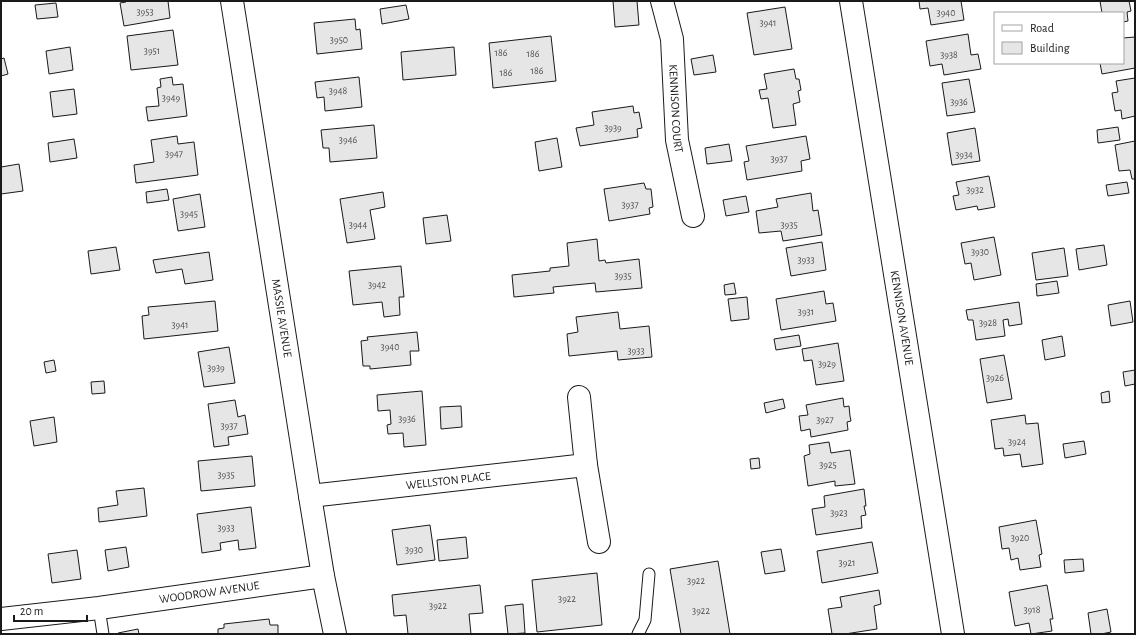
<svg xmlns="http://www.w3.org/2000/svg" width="1136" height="635" font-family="'Alegreya Sans',sans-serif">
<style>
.building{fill:#e6e6e6;stroke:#1a1a1a}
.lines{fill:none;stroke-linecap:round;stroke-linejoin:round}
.lane-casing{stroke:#1a1a1a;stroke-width:13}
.street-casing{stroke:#1a1a1a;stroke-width:24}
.lane{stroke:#fff;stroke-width:11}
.street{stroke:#fff;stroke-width:22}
.labels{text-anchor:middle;stroke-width:3;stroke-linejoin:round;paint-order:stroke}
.number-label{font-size:10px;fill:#4d4d4d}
.street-label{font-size:12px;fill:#1a1a1a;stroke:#fff}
</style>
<rect width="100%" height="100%" fill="#fff"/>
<!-- building -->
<path class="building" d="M126,1H168L170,18L124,26L120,3L126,2Z
M613,1H637L639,25L615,27Z
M919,1H961L964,20L931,25L928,8L920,9Z
M1100,1H1129L1131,11L1127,12L1128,21L1123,22V13H1102Z
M56,3L58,17L37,19L35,5Z
M406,5L409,19L382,24L380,9Z
M785,7L792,49L754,55L747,13Z
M355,19L356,30L360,29L362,49L317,54L314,23Z
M173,30L178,65L131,70L127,36Z
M968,34L971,55L978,54L981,69L944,75L942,64L930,66L926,41Z
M551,36L556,81L493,88L489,43Z
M1135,37V68L1102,74L1100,63H1123V38Z
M70,47L73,70L49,74L46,51Z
M454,47L456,75L403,80L401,52Z
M713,55L716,72L694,75L691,59Z
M4,58L8,74L1,76V59Z
M794,69L796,79H799L801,90L798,91L800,102L793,104L796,125L773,128L768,98L761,99L759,90L767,89L764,74Z
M172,77L173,85L183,84L187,116L148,121L146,107L159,106L157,88L161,87L160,79Z
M359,77L362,107L325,111L324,97L317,98L315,82Z
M1135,78V116L1122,119L1121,110L1115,111L1112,93L1118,92L1116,81Z
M969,79L975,112L947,116L942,83Z
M74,89L77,114L53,117L50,92Z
M633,106L634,113L639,112L642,128L637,129L638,137L580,146L576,128L594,125L592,112Z
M374,125L377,158L330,162L329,148H323L321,130Z
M1118,127L1120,140L1098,143L1097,130Z
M975,128L980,161L952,165L947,133Z
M177,136L178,144L194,142L198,175L136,183L134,165L154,162L151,140Z
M806,136L810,159L801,161L802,171L747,180L744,162L749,161L746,146Z
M557,138L562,167L539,171L535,142Z
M74,139L77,158L50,162L48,143Z
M1135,141V179H1132L1130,170L1119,171L1115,145Z
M729,144L732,161L707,164L705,148Z
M19,164L23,191L1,194V167Z
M989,176L995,207L978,210L977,206L956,210L953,196L959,195L956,182Z
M1127,182L1129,193L1108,196L1106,185Z
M644,183L646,189H651L653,207L649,208L650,214L609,221L604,189Z
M167,189L169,200L147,203L146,192Z
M383,192L385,207L370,210L375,239L347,243L340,199Z
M811,193L813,211L818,210L822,235L783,241L781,231L759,233L756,211L778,207L776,199Z
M200,194L205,227L178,231L173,199Z
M746,196L749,212L726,216L723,200Z
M447,215L451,241L426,244L423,218Z
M994,237L1001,275L974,280L971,263L965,264L961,243Z
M597,239L599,261L605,260L606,263L639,259L642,288L596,292L595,283L553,287L554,293L514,297L512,275L550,271V268L569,266L567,243Z
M822,242L826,270L791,276L786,248Z
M1104,245L1107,265L1079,270L1076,249Z
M116,247L120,270L91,274L88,251Z
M1064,248L1068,276L1036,280L1032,253Z
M209,252L213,280L185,284L182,269L156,273L153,260Z
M401,266L404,297H399L400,315L384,317L382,302L353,305L349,271Z
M1057,281L1059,293L1037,296L1036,284Z
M734,283L736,294L725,295L724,285Z
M824,291L826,304L833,303L836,321L781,330L776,299Z
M747,297L749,319L731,321L728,299Z
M215,301L218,331L144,339L142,316L149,315L148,307Z
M1130,301L1133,322L1111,326L1108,305Z
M1019,302L1022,324L1009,326L1008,319L1003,320L1005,336L976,340L973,320H968L966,310Z
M618,312L620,329L649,326L652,357L618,360L617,351L569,356L567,334L578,332L576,317Z
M417,332L419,351H410L411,365L370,369V366H363L361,341L368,340L367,337Z
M799,335L801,346L776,350L774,339Z
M1062,336L1065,356L1045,360L1042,340Z
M838,343L844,381L816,385L812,360L804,361L802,349Z
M229,347L235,383L204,387L198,352Z
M1004,355L1012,399L987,403L980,359Z
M54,360L56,371L46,373L44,362Z
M1135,370V384L1125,386L1123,372Z
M104,381L105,393L92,394L91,382Z
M422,391L426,445L404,447L403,433L388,434L387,425L391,424L390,410L378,411L377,395Z
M1109,391L1110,402L1102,403L1101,393Z
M843,398L844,407L849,406L850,416L851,421L847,422L848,430L811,437L810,429L801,431L799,416L808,415L806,405Z
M783,399L785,408L766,413L764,403Z
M235,400L238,417L245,415L248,434L228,437L229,445L214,447L208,404Z
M461,406L462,427L441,429L440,407Z
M1025,415L1026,424L1038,423L1043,464L1022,467L1020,454L1004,456L1003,448L995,449L991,420Z
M54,417L57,442L34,446L30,421Z
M1084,441L1086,454L1065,458L1063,444Z
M829,442L831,453L850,450L855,484L835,486V481L808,486L804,456L810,454L809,445Z
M252,456L255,486L201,491L198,461Z
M759,458L760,468L751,469L750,459Z
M144,488L147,516L99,522L98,508L118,505L116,491Z
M864,489L866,506H864L866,515L861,516L862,528L816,535L812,509L825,507L824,496Z
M251,507L256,548L239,550L238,540L220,543L221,550L202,553L197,514Z
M1036,520L1042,554L1039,555L1041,567L1020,570L1018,558L1011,560L1009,548L1002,549L999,527Z
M430,525L435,560L397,565L392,530Z
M466,537L468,558L439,561L437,540Z
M872,542L878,573L822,583L817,551Z
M126,547L129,567L108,571L105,550Z
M781,549L785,571L765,574L761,552Z
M77,550L81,579L52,583L48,554Z
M1083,559L1084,571L1065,573L1064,560Z
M718,561L730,634H681L670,569Z
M597,573L602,625L537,632L532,580Z
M480,585L483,613L469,614L471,634H408L406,615L394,616L392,595Z
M1047,585L1053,619H1050L1052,631L1031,634L1029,623L1015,626L1009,592Z
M879,590L881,604L874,606L877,629L845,634H832L828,609L842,607L840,597Z
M523,604L525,633L508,634L505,606Z
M1107,609L1111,632L1101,634H1091L1088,613Z
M269,619L270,625H278V634H218V629L224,628V624Z
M138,629L139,634H118V633Z"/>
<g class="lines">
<defs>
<path id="lane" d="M99,608L103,634
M638,634L645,620L649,574"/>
<g id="street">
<path id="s1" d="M232,1L310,496L323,576L335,634"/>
<path id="s2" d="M662,1L672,39L677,140L693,216"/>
<path id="s3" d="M851,1L953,634"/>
<path d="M579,397L586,465L599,542"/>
<path id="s4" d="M310,496L586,465"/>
<path id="s5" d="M1,619L99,608L323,576"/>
</g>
</defs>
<!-- lane casing -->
<use href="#lane" class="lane-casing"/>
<!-- street casing -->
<use href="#street" class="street-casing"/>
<!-- lane -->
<use href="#lane" class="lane"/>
<!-- street -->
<use href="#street" class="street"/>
</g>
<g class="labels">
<!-- number labels -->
<g class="number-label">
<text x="145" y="15">3953</text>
<text x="946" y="16">3940</text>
<text x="768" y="26">3941</text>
<text x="339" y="43">3950</text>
<text x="152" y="54">3951</text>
<text x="501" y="56">186</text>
<text x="533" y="57">186</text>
<text x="949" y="58">3938</text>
<text x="537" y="74">186</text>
<text x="506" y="76">186</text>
<text x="338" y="94">3948</text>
<text x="171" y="101">3949</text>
<text x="959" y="105">3936</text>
<text x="613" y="131">3939</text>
<text x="348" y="143">3946</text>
<text x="174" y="157">3947</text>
<text x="964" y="158">3934</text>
<text x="779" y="162">3937</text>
<text x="975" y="193">3932</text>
<text x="630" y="208">3937</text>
<text x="189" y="217">3945</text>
<text x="358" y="228">3944</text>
<text x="789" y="228">3935</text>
<text x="980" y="255">3930</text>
<text x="806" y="263">3933</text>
<text x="623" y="279">3935</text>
<text x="377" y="288">3942</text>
<text x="806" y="315">3931</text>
<text x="988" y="326">3928</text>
<text x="180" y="328">3941</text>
<text x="390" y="350">3940</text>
<text x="636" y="354">3933</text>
<text x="827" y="367">3929</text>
<text x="216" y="371">3939</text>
<text x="995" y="381">3926</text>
<text x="407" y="422">3936</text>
<text x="825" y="423">3927</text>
<text x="229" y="429">3937</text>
<text x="1017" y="445">3924</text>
<text x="828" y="468">3925</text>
<text x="226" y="478">3935</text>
<text x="839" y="516">3923</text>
<text x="226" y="531">3933</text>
<text x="1020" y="541">3920</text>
<text x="414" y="553">3930</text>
<text x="847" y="566">3921</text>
<text x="696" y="584">3922</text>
<text x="567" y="602">3922</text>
<text x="438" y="609">3922</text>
<text x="1032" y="613">3918</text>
<text x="701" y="614">3922</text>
</g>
<!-- street labels -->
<g class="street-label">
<text dy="4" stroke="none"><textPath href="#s2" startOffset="109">KENNISON COURT</textPath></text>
<text dy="4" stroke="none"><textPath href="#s1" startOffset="321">MASSIE AVENUE</textPath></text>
<text dy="4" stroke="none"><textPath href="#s3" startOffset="321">KENNISON AVENUE</textPath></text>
<text dy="4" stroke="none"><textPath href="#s4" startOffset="139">WELLSTON PLACE</textPath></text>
<text dy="4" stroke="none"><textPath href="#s5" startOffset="210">WOODROW AVENUE</textPath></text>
</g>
</g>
<!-- border -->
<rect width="1136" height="635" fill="none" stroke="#1a1a1a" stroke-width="4"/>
<!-- legend -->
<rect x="994" y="12" width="130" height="52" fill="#ffffff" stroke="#a3a3a3"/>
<rect x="1002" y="25" width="20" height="6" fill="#ffffff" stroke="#a3a3a3"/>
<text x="1030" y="32" font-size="12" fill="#1a1a1a">Road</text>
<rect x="1002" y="42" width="20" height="12" fill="#e6e6e6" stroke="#a3a3a3"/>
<text x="1030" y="52" font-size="12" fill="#1a1a1a">Building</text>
<!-- scale -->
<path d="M14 615v6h73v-6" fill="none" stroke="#1a1a1a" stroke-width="2"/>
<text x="20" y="615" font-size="12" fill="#1a1a1a" stroke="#ffffff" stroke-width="3" paint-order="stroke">20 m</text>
</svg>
